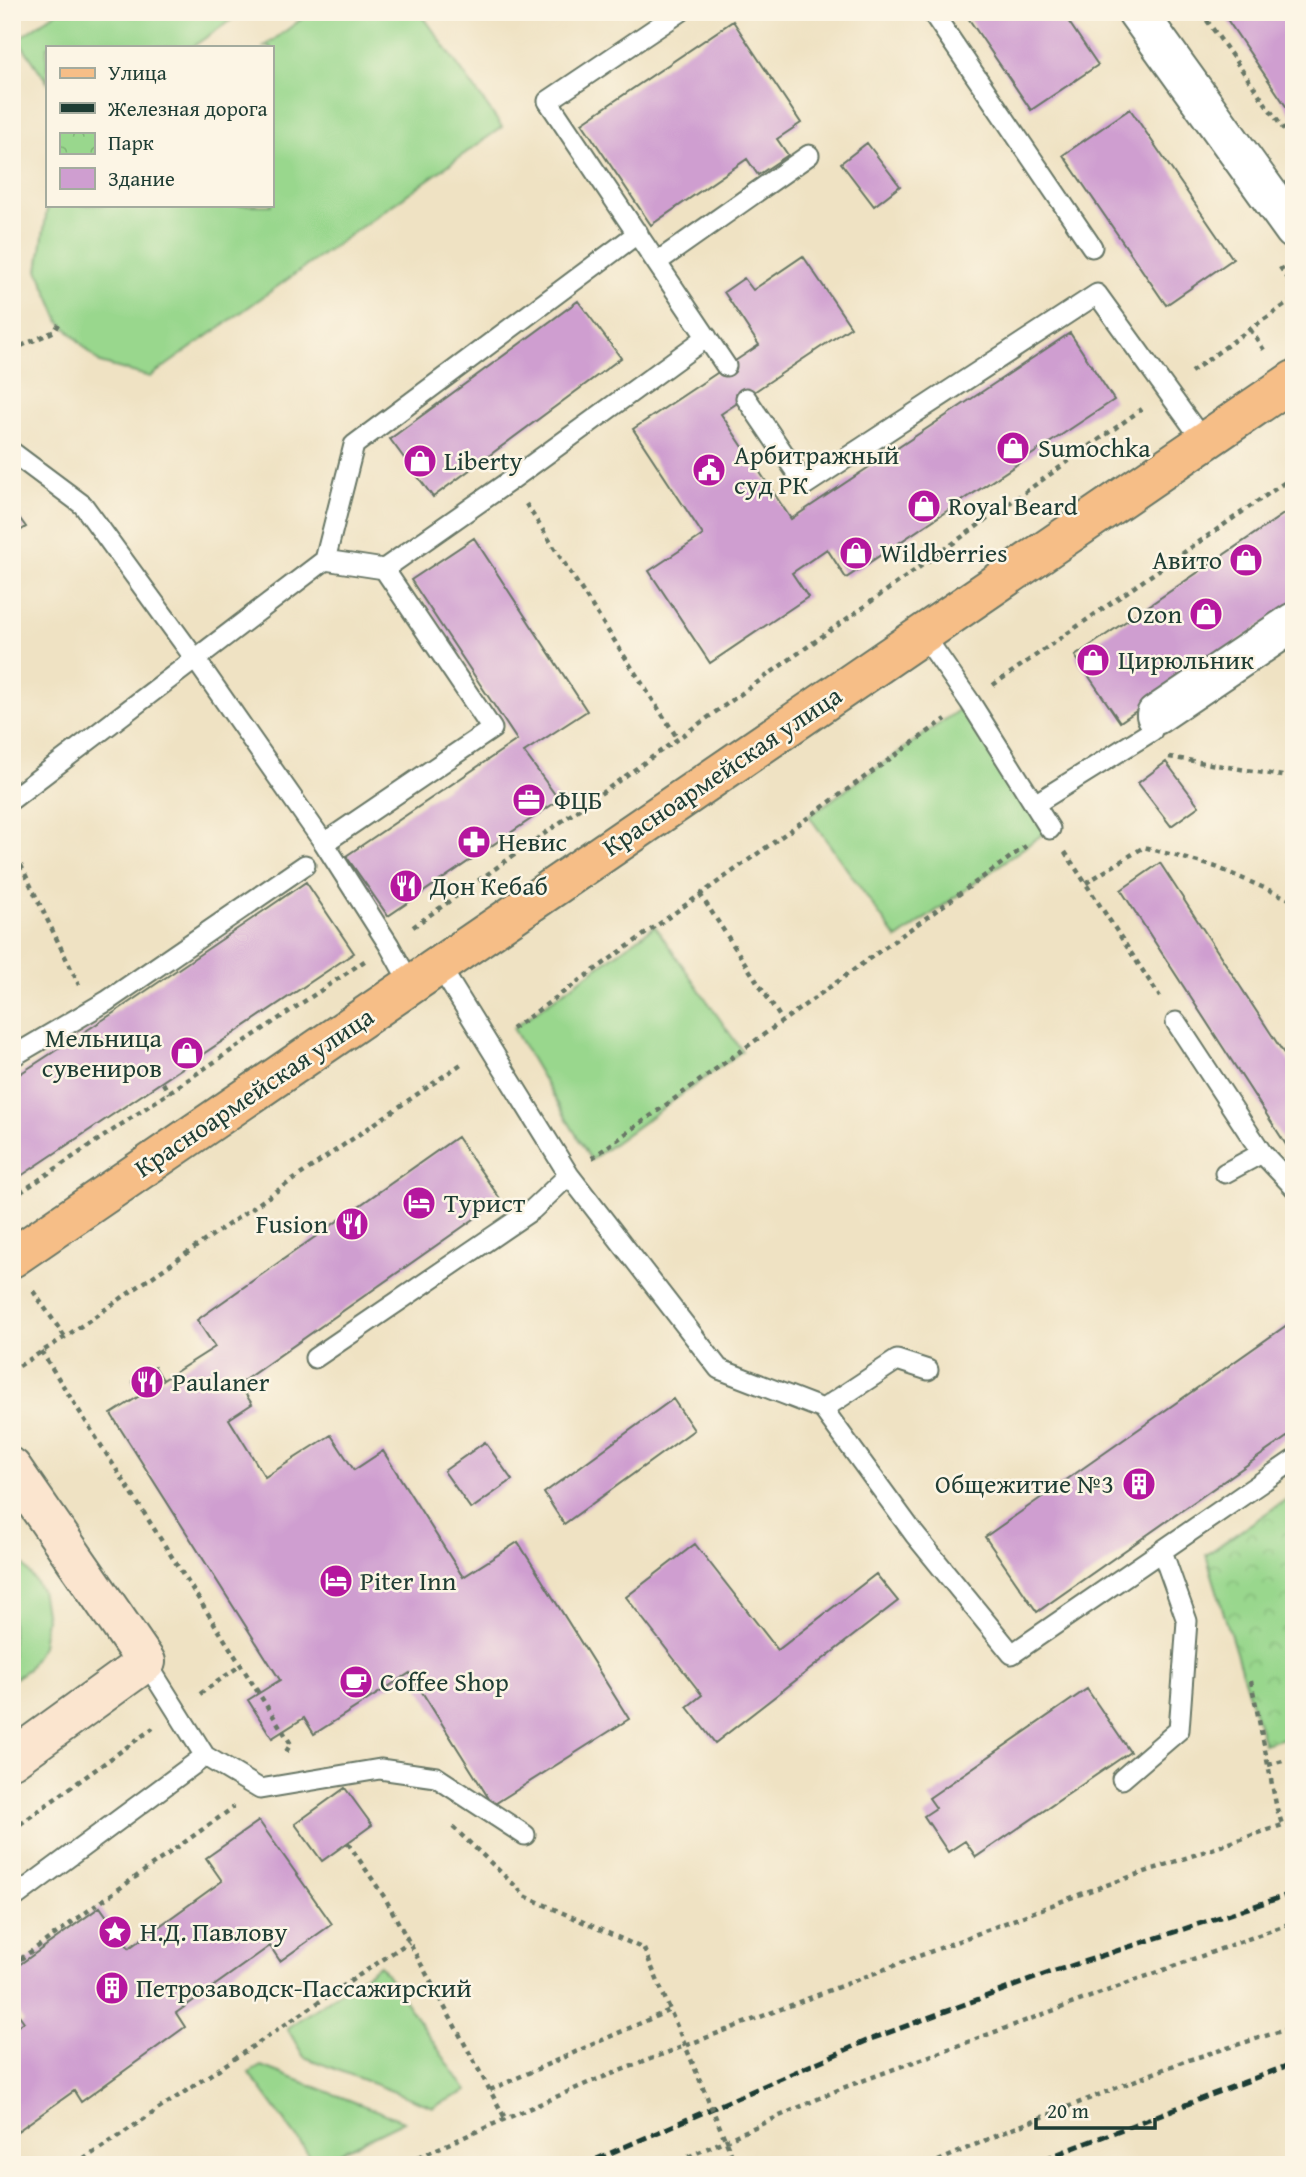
<svg xmlns="http://www.w3.org/2000/svg" width="1306" height="2177" font-family="'Gentium Book Plus',serif">
<style>
.green{fill:#99d78d;stroke:#5c8a60;stroke-width:2}
.park{fill:url(#park-crowns);stroke:#5c8a60;stroke-width:2}
.building{fill:#cf9ed0}
.lines{fill:none;stroke-linecap:round;stroke-linejoin:round}
.lane-casing{stroke:#687766;stroke-width:23}
.street-casing{stroke:#687766;stroke-width:42}
.secondary-casing{stroke:#687766;stroke-width:42}
.primary-casing{stroke:#687766;stroke-width:42}
.path{stroke:#687766;stroke-width:4.5;stroke-dasharray:5 5;stroke-linecap:butt}
.lane{stroke:#fff;stroke-width:19}
.street{stroke:#fff;stroke-width:38}
.secondary{stroke:#fbe5cf;stroke-width:38}
.primary{stroke:#f6be87;stroke-width:38}
.rail{stroke:#1f3d34;stroke-width:5;stroke-dasharray:10 5;stroke-linecap:butt}
.path-bridge{stroke:#687766;stroke-width:4.5;stroke-dasharray:5 5;stroke-linecap:butt}
.labels{text-anchor:middle;stroke-width:5;stroke-linejoin:round;paint-order:stroke}
.poi-label{font-size:26px;fill:#1f3d34;stroke:#fcf5e5;text-anchor:start}
.street-label{font-size:26px;fill:#1f3d34;stroke:#fcf5e5}
</style>
<defs>
<pattern id="park-crowns" width="20" height="18" patternUnits="userSpaceOnUse" patternTransform="scale(1.75)"><rect width="20" height="18" fill="#99d78d"/><path d="M2 6a3 3 0 1 1 6 0M12 15a3 3 0 1 1 6 0" fill="none" stroke="#83b97a"/></pattern>
</defs>
<rect width="100%" height="100%" fill="#fcf5e5"/>
<filter id="ink" filterUnits="userSpaceOnUse"><feTurbulence type="fractalNoise" baseFrequency=".0143" numOctaves="2"/><feDisplacementMap in="SourceGraphic" scale="14" xChannelSelector="R" yChannelSelector="G"/><feConvolveMatrix kernelMatrix="1 2 1 2 8 2 1 2 1" color-interpolation-filters="sRGB"/></filter>
<filter id="wash" filterUnits="userSpaceOnUse"><feTurbulence type="fractalNoise" baseFrequency=".00686" numOctaves="4" result="noise"/><feDisplacementMap in="SourceGraphic" scale="28" xChannelSelector="R" yChannelSelector="G"/><feGaussianBlur stdDeviation="1.57" result="paint"/><feColorMatrix in="noise" values="0 0 0 0 0 0 0 0 0 0 0 0 0 0 0 0 0 1.4 0 .05"/><feComposite in="paint" operator="in"/></filter>
<g filter="url(#wash)">
<rect width="100%" height="100%" fill="#efe2c3"/>
<!-- green -->
<path class="green" d="M57,12H243L192,47H47V82L18,39Z
M311,12H420L502,127L150,377L100,363L60,322L38,270L47,209L53,205H271V47H264Z
M970,702L1050,829L897,939L809,816Z
M655,926L742,1051L591,1160L513,1028Z
M12,1548L41,1590L46,1618L42,1646L28,1669L12,1680Z
M380,1965L467,2091L433,2107L304,2057L287,2028Z
M261,2066L404,2121L316,2164L249,2073Z"/>
<!-- park -->
<path class="park" d="M1294,1494V1735L1264,1744L1206,1555Z"/>
<g id="blocks">
<!-- building -->
<path class="building" d="M964,12H1062L1098,65L1031,110Z
M1222,12H1294V118Z
M733,21L801,123L777,139L788,155L758,175L747,159L651,225L582,123Z
M1130,109L1233,259L1166,305L1063,155Z
M867,143L900,186L874,206L841,163Z
M803,256L851,327L721,414L791,519L1070,333L1114,400L846,578L827,549L792,573L808,597L710,663L649,571L703,535L633,429L759,345L724,292L744,278L753,290Z
M578,301L621,358L433,497L390,439Z
M1294,507V603L1120,722L1075,656Z
M12,508L26,527L12,536Z
M474,538L587,711L524,752L559,800L388,916L346,856L517,740L411,580Z
M1166,762L1199,806L1171,826L1138,783Z
M1160,863L1294,1069V1157L1121,890Z
M306,882L354,953L12,1182V1079L115,1012Z
M457,1137L501,1200L239,1384L252,1404L229,1419L265,1477L331,1435L354,1470L383,1451L463,1577L518,1542L629,1719L493,1805L410,1673L314,1734L304,1718L272,1738L248,1700L280,1680L111,1414L141,1395L132,1381L155,1367L163,1380L215,1347L197,1320Z
M1294,1320V1432L1037,1612L985,1537Z
M673,1399L694,1430L564,1524L544,1493Z
M485,1442L512,1480L471,1509L444,1471Z
M695,1544L778,1650L876,1574L898,1601L715,1743L687,1707L702,1695L626,1597Z
M1087,1689L1130,1752L976,1857L965,1841L948,1852L924,1816L936,1808L929,1798Z
M345,1788L372,1825L322,1861L295,1824Z
M259,1821L332,1924L280,1961L270,1946L176,2013L185,2027L81,2102L74,2091L12,2135V2030L24,2022L12,2005V1970L100,1907L129,1948L222,1881L206,1858Z"/>
</g>
</g>
<g filter="url(#ink)">
<use href="#blocks" fill-opacity="0" stroke="#687766" stroke-width="2"/>
<g class="lines">
<defs>
<path id="lane" d="M680,12L548,101L726,366
M932,12L1092,247
M657,262L809,155
M746,398L805,485L1097,294L1204,442
M12,452L83,505L196,660L324,843L389,945L411,985
M325,560L384,569L511,480L707,337
M923,634L970,702L1050,829
M12,799L325,560L354,445L638,233
M1035,804L1152,731
M324,843L492,729L384,569
M439,965L569,1175L719,1369L823,1409L915,1535L1012,1654L1294,1460
M1176,1022L1262,1153L1294,1187
M12,1054L15,1055L107,1001L305,865
M1225,1173L1262,1153
M315,1358L532,1210L569,1175
M823,1409L897,1360L928,1370
M146,1662L205,1756L260,1789L380,1769L436,1777L525,1835
M1122,1779L1179,1730L1187,1621L1162,1551
M12,1899L205,1756"/>
<path id="street" d="M1137,12L1294,230
M1156,715L1294,622"/>
<path id="secondary" d="M12,1468L146,1662L12,1759"/>
<path id="primary" d="M12,1258L1294,380"/>
</defs>
<!-- lane casing -->
<use href="#lane" class="lane-casing"/>
<!-- street casing -->
<use href="#street" class="street-casing"/>
<!-- secondary casing -->
<use href="#secondary" class="secondary-casing"/>
<!-- primary casing -->
<use href="#primary" class="primary-casing"/>
<!-- path -->
<path class="path" d="M283,12V13
M1201,12L1294,144
M1280,267L1294,287
M1250,329L1266,353
M12,350L55,331L60,322
M1191,372L1250,329L1294,299
M526,504L678,739
M993,685L1294,476
M1169,757L1294,778
M12,847L79,985
M1065,852L1160,997
M1086,883L1144,847L1216,867L1294,901
M700,894L782,1020
M413,927L1142,409
M512,1029L946,719
M163,1083L169,1093
M592,1158L1026,846
M12,1198L366,960
M33,1291L65,1337L64,1338
M41,1351L291,1744L285,1753
M19,1366L65,1337L464,1062
M1251,1681L1277,1809L1282,1824
M200,1694L241,1665
M1268,1765L1294,1758
M453,1827L527,1897L644,1949
M12,1830L153,1728
M348,1843L385,1898L505,2118
M12,1965L234,1807
M490,2090L670,2010
M75,2165L409,1942
M400,2165L588,2083L1086,1892L1294,1821
M670,2165L840,2089L1294,1922
M929,2165L1002,2133L1182,2062L1294,2027"/>
<!-- lane -->
<use href="#lane" class="lane"/>
<!-- street -->
<use href="#street" class="street"/>
<!-- secondary -->
<use href="#secondary" class="secondary"/>
<!-- primary -->
<use href="#primary" class="primary"/>
<!-- rail -->
<path class="rail" d="M583,2165L871,2039L1049,1973L1294,1893
M1029,2165L1294,2063"/>
<!-- path-bridge -->
<path class="path-bridge" d="M644,1949L736,2165"/>
</g>
</g>
<!-- icons -->
<defs>
<symbol id="shop-disc" viewBox="-11 -11 22 22"><circle r="9.5" fill="#b5179e" stroke="#fcf5e5"/><path d="M-5-2.5h2.3a2.7 3.5 0 0 1 5.4 0H5L5.5 6h-11ZM-1.5-2.5h3a1.5 2.3 0 0 0-3 0Z" fill="#fff"/></symbol>
<symbol id="civic-disc" viewBox="-11 -11 22 22"><circle r="9.5" fill="#b5179e" stroke="#fcf5e5"/><path d="M-.6-6.5H3V-4.5H.6V-3L4-1V1h2V6H-6V1h2V-1L-.6-3ZM-1.2 2.5V6h2.4V2.5Z" fill="#fff"/></symbol>
<symbol id="office-disc" viewBox="-11 -11 22 22"><circle r="9.5" fill="#b5179e" stroke="#fcf5e5"/><path d="M-6-3h4V-5.5h4V-3h4V5H-6ZM-1-4.5V-3h2v-1.5ZM-6 0V1H6V0Z" fill="#fff"/></symbol>
<symbol id="pharmacy-disc" viewBox="-11 -11 22 22"><circle r="9.5" fill="#b5179e" stroke="#fcf5e5"/><path d="M-2-6h4v4h4v4h-4v4h-4v-4h-4v-4h4Z" fill="#fff"/></symbol>
<symbol id="restaurant-disc" viewBox="-11 -11 22 22"><circle r="9.5" fill="#b5179e" stroke="#fcf5e5"/><path d="M-5-6h1v4h1v-4h1v4h1v-4h1v5L-1.5 .5V6h-2V.5L-5-1ZM5-6V6H3V1.5H1.5Q1.5-4 5-6Z" fill="#fff"/></symbol>
<symbol id="hotel-disc" viewBox="-11 -11 22 22"><circle r="9.5" fill="#b5179e" stroke="#fcf5e5"/><path d="M-6-4.5h1.5V1H6V5H4.5V3h-9V5H-6ZM-4 0a1.8 1.8 0 1 1 3.6 0ZM.5 0V-2.5h3Q6-2.5 6 0Z" fill="#fff"/></symbol>
<symbol id="building-disc" viewBox="-11 -11 22 22"><circle r="9.5" fill="#b5179e" stroke="#fcf5e5"/><path d="M-4-6H4V6H1V3H-1V6H-4ZM-2.5-4.3h1.7v1.8h-1.7ZM.8-4.3h1.7v1.8H.8ZM-2.5-1h1.7V.8h-1.7ZM.8-1h1.7V.8H.8Z" fill="#fff"/></symbol>
<symbol id="cafe-disc" viewBox="-11 -11 22 22"><circle r="9.5" fill="#b5179e" stroke="#fcf5e5"/><path d="M-5.5-4.5H6V0H3Q3 3.5 0 3.5H-2.5Q-5.5 3.5-5.5 0ZM3-3.2v2h1.7v-2ZM-6 4.5H4V6H-6Z" fill="#fff"/></symbol>
<symbol id="sight-disc" viewBox="-11 -11 22 22"><circle r="9.5" fill="#b5179e" stroke="#fcf5e5"/><path d="M0-6L1.8-2.2L6-1.7L2.9 1.2L3.7 5.4L0 3.3L-3.7 5.4L-2.9 1.2L-6-1.7L-1.8-2.2Z" fill="#fff"/></symbol>
</defs>
<g fill-rule="evenodd">
<use href="#shop-disc" x="994" y="429" width="38" height="38"/>
<use href="#shop-disc" x="401" y="442" width="38" height="38"/>
<use href="#civic-disc" x="690" y="451" width="38" height="38"/>
<use href="#shop-disc" x="905" y="487" width="38" height="38"/>
<use href="#shop-disc" x="837" y="534" width="38" height="38"/>
<use href="#shop-disc" x="1227" y="541" width="38" height="38"/>
<use href="#shop-disc" x="1187" y="595" width="38" height="38"/>
<use href="#shop-disc" x="1074" y="641" width="38" height="38"/>
<use href="#office-disc" x="510" y="781" width="38" height="38"/>
<use href="#pharmacy-disc" x="455" y="823" width="38" height="38"/>
<use href="#restaurant-disc" x="387" y="867" width="38" height="38"/>
<use href="#shop-disc" x="168" y="1034" width="38" height="38"/>
<use href="#hotel-disc" x="400" y="1184" width="38" height="38"/>
<use href="#restaurant-disc" x="333" y="1205" width="38" height="38"/>
<use href="#restaurant-disc" x="128" y="1363" width="38" height="38"/>
<use href="#building-disc" x="1120" y="1465" width="38" height="38"/>
<use href="#hotel-disc" x="317" y="1562" width="38" height="38"/>
<use href="#cafe-disc" x="337" y="1663" width="38" height="38"/>
<use href="#sight-disc" x="96" y="1913" width="38" height="38"/>
<use href="#building-disc" x="93" y="1969" width="38" height="38"/>
</g>
<g class="labels">
<!-- poi labels -->
<g class="poi-label">
<text x="1038" y="457">Sumochka</text>
<text x="734" y="464">Арбитражный<tspan x="734" dy="30">суд РК</tspan></text>
<text x="444" y="470">Liberty</text>
<text x="948" y="515">Royal Beard</text>
<text x="880" y="562">Wildberries</text>
<text x="1222" y="569" text-anchor="end">Авито</text>
<text x="1182" y="623" text-anchor="end">Ozon</text>
<text x="1118" y="669">Цирюльник</text>
<text x="554" y="809">ФЦБ</text>
<text x="498" y="851">Невис</text>
<text x="430" y="895">Дон Кебаб</text>
<text x="162" y="1047" text-anchor="end">Мельница<tspan x="162" dy="30">сувениров</tspan></text>
<text x="444" y="1212">Турист</text>
<text x="328" y="1233" text-anchor="end">Fusion</text>
<text x="172" y="1391">Paulaner</text>
<text x="1114" y="1493" text-anchor="end">Общежитие №3</text>
<text x="360" y="1590">Piter Inn</text>
<text x="380" y="1691">Coffee Shop</text>
<text x="140" y="1941">Н.Д. Павлову</text>
<text x="136" y="1997">Петрозаводск-Пассажирский</text>
</g>
<!-- street labels -->
<g class="street-label">
<text transform="translate(722 771) rotate(-34)" y="9">Красноармейская улица</text>
<text transform="translate(254 1092) rotate(-34)" y="9">Красноармейская улица</text>
</g>
</g>
<!-- margin -->
<rect width="1306" height="2177" fill="none" stroke="#fcf5e5" stroke-width="42"/>
<!-- legend -->
<rect x="46" y="46" width="228" height="161" fill="#fcf5e5" stroke="#a4ab9e" stroke-width="2"/>
<rect x="60" y="68" width="35" height="10" fill="#f6be87" stroke="#a4ab9e" stroke-width="2"/>
<text x="108" y="80" font-size="21" fill="#1f3d34">Улица</text>
<rect x="60" y="103" width="35" height="10" fill="#1f3d34" stroke="#a4ab9e" stroke-width="2"/>
<text x="108" y="116" font-size="21" fill="#1f3d34">Железная дорога</text>
<rect x="60" y="133" width="35" height="21" fill="url(#park-crowns)" stroke="#a4ab9e" stroke-width="2"/>
<text x="108" y="150" font-size="21" fill="#1f3d34">Парк</text>
<rect x="60" y="168" width="35" height="21" fill="#cf9ed0" stroke="#a4ab9e" stroke-width="2"/>
<text x="108" y="186" font-size="21" fill="#1f3d34">Здание</text>
<!-- scale -->
<path d="M1036 2118v10h119v-10" fill="none" stroke="#1f3d34" stroke-width="3.5"/>
<text x="1047" y="2118" font-size="21" fill="#1f3d34" stroke="#fcf5e5" stroke-width="5" paint-order="stroke">20 m</text>
</svg>
